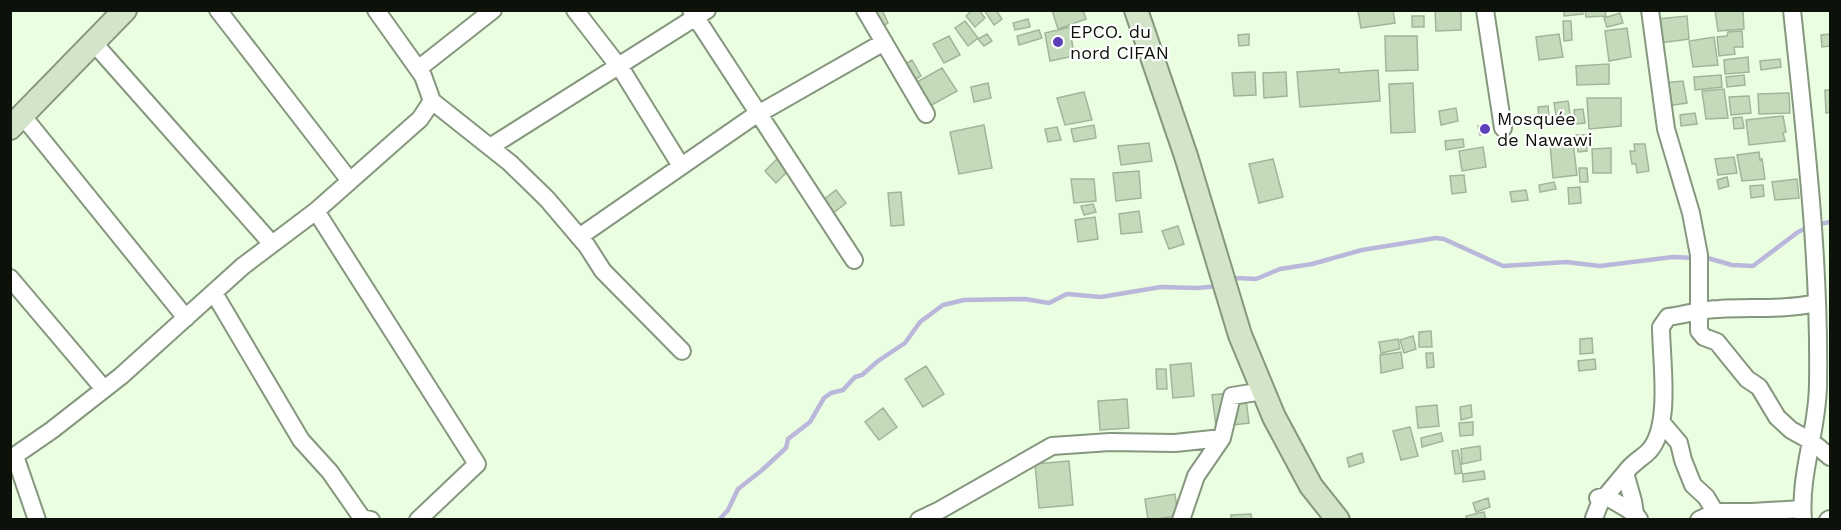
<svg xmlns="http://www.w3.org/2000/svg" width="1841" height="530" font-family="'Work Sans',sans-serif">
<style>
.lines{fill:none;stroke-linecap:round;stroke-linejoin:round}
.stream{stroke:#bab7db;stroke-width:4.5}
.building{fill:#c4dbbb;stroke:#a2b59b;stroke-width:1.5}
.street-casing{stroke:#85977e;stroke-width:20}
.secondary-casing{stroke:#85977e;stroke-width:26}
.street{stroke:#fff;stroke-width:16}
.secondary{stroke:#d2e5c9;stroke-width:22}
.poi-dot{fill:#5d40b8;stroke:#fff;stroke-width:2}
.labels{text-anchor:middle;stroke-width:4.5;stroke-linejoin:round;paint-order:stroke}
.poi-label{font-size:18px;fill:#0c1209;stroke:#fff;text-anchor:start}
</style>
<rect width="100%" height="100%" fill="#eafee2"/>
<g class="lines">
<!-- stream -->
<path class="stream" d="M1704,257L1732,265L1753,266L1798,232L1810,226L1830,222
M1230,283L1237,278L1256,279L1280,269L1312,264L1362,250L1436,238L1444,239L1503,266L1566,262L1600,266L1673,257L1696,258
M719,520L728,510L738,489L761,471L786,448L788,439L810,422L824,398L831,393L843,390L855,377L862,375L878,361L905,343L920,322L943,305L964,300L1025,299L1049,303L1067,294L1101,297L1161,287L1197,288L1219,286"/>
</g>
<!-- building -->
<path class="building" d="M878,10H882L888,23L880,28L872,14Z
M972,10H979L985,18L975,27L966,16Z
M984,10H996L1002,19L994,25Z
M1052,10H1083L1086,19L1058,29Z
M1393,10L1395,23L1361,28L1358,11Z
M1435,10H1461V30L1436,31Z
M1564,10H1582L1583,14L1564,16Z
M1585,10H1605L1606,16L1586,17Z
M1715,10H1743L1744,29L1718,31Z
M1620,13L1623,23L1607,27L1604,18Z
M1412,16H1424V27H1412Z
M1687,16L1689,39L1660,43L1658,19Z
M1028,19L1030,27L1015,30L1013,23Z
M965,21L978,38L968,46L955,28Z
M1563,21H1571L1572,40L1564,41Z
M1070,27L1074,56L1050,61L1045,33Z
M1627,28L1631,57L1609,61L1605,31Z
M1039,30L1042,38L1019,45L1017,36Z
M1742,31L1743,47H1734L1735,54L1719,56L1717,37L1727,36L1728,32Z
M987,34L992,41L984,46L978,39Z
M1249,34V45L1239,46L1238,35Z
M1559,34L1563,57L1539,60L1536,37Z
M1830,34V46L1822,47L1821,35Z
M949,36L960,55L944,63L933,44Z
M1385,36H1417L1418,70L1386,71Z
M1714,37L1718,65L1693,67L1689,41Z
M1748,57L1749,72L1725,74L1724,60Z
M1780,59L1781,67L1761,70L1760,61Z
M912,60L921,76L911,82L902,66Z
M1609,64V84L1577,85L1576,66Z
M942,68L957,91L930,106L915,83Z
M1339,69V73L1378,70L1380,101L1300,107L1297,72Z
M1255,72L1256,95L1234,96L1232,73Z
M1286,72L1287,96L1264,98L1263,73Z
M1721,75L1722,87L1695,90L1694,77Z
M1744,75L1745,85L1727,87L1726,77Z
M1683,81L1687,103L1667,106L1663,83Z
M988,83L991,98L974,102L971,87Z
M1413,83L1415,132L1391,133L1389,84Z
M1724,89L1728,118L1706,119L1702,91Z
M1825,90H1830V112L1826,113Z
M1084,92L1092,120L1065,125L1057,98Z
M1789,93L1790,113L1759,114L1758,94Z
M1749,96L1751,113L1731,115L1729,97Z
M1587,98H1621V126L1589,129Z
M1568,101L1571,120L1557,121L1554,103Z
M1548,106L1549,116L1539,118L1538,107Z
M1456,108L1458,121L1441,125L1439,111Z
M1583,109L1585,123L1576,124L1574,110Z
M1695,113L1697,124L1681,126L1680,115Z
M1783,116L1786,132L1783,133L1785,141L1749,145L1746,120Z
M1742,117L1744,128L1734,129L1733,118Z
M984,125L992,168L959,174L950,132Z
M1094,125L1096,138L1074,142L1071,129Z
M1487,125L1488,133L1480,135L1478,126Z
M1057,127L1061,140L1048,142L1045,129Z
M1576,135H1586L1587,151L1578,152Z
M1463,139L1464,147L1446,150L1445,141Z
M1573,142L1577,175L1553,178L1550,144Z
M1149,143L1152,161L1121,165L1118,146Z
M1634,144H1645L1649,171L1637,173L1636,164H1632L1630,151H1635Z
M1483,147L1486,167L1462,171L1459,151Z
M1611,148V173H1593L1592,149Z
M1759,152L1760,160L1762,159L1765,179L1742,181L1737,155Z
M1734,157L1737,173L1718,175L1715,159Z
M778,158L790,169L776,183L765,171Z
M1273,159L1283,197L1259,203L1249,164Z
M1579,168H1587L1588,182H1580Z
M1139,171L1141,198L1116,201L1113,173Z
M1464,175L1466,192L1452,194L1450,176Z
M1727,177L1729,186L1719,189L1717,180Z
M1071,179H1094L1096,201L1074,203Z
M1797,179L1799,198L1775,200L1772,182Z
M1554,182L1556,189L1540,192L1539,185Z
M1763,185L1764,196L1751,198L1750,186Z
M1580,187L1581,203L1569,204L1568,188Z
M836,190L846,203L832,214L822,201Z
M1526,190L1528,200L1512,202L1510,192Z
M901,192L904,225L891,226L888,193Z
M1093,204L1096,212L1084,215L1081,206Z
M1139,211L1142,232L1121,234L1119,214Z
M1095,217L1098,239L1078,242L1075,220Z
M1178,226L1184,244L1169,249L1162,231Z
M1431,331L1432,347H1419V332Z
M1413,336L1416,349L1404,353L1400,340Z
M1592,338L1593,353L1580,354V339Z
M1398,339L1400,349L1381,353L1379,342Z
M1401,352L1403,368L1381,373L1380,355Z
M1426,353H1433L1434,367L1427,368Z
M1595,359L1596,369L1579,371L1578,361Z
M1191,363L1194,396L1173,398L1170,365Z
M926,366L944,394L923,407L905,379Z
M1156,369H1166L1167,389H1157Z
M1245,391L1249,423L1216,427L1212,395Z
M1127,399L1129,428L1100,430L1098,401Z
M1437,405L1439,426L1418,428L1416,407Z
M1471,405L1472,417L1461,420L1460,407Z
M883,408L897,427L879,440L865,422Z
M1473,422V435L1460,436L1459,423Z
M1410,427L1418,456L1401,460L1393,431Z
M1441,433L1443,441L1422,447L1421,438Z
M1480,446L1481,460L1462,464L1461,449Z
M1458,450L1462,473L1455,474L1452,451Z
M1362,453L1364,462L1349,467L1347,458Z
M1069,461L1073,505L1039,508L1035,464Z
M1484,471L1485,479L1463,482V474Z
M1175,494L1178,516L1148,520L1145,499Z
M1488,498L1490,507L1476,512L1473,503Z
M1484,512L1486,520H1467L1466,516Z
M1251,514L1252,520H1231V515Z"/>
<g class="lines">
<defs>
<path id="street" d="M218,10L350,181
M376,10L423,76L432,101L510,163L547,199L587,246L603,271L682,351
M575,10L623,72L681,166
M691,10L854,260
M865,10L926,114
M1485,10L1503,128
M1650,10L1666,129L1691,213L1699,255V331L1704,337L1717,342L1747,379L1759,387L1777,417L1791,430L1811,441L1830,457
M1792,10C1805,134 1820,259 1818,384C1818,430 1799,473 1803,520
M93,42L272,244
M418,69L493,10
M22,115L186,318
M490,147L707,10
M316,211L477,464L418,520
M579,237L751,118L884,42
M10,278L104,389
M214,293L301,440L330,472L362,518L371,520
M1662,423L1679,443L1683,460L1693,485L1706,497L1720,520
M15,456L37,520
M10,459L52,430L121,376L243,266L316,211L420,119L432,101
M1598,498L1606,496C1617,504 1632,509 1639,519
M1594,518L1600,503L1625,473
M919,520L940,510L1052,446L1110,442L1175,443L1222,438L1232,396L1263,391
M1181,520L1196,476L1222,438
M1636,520L1633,501L1625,473C1634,461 1640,460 1649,451C1672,426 1661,360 1661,327L1668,317C1684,315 1702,309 1719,309C1751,307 1784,310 1817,303
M1699,520L1715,512H1752L1802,509
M1828,520L1830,519"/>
<path id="secondary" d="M1136,10L1186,156L1240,335L1274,417L1311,486L1338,520
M10,128L125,10"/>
</defs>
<!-- street casing -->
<use href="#street" class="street-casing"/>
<!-- secondary casing -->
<use href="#secondary" class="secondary-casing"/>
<!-- street -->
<use href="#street" class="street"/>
<!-- secondary -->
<use href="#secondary" class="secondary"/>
</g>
<!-- markers -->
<g class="poi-dot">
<circle cx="1058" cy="42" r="6"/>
<circle cx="1485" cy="129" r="6"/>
</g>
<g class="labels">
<!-- poi labels -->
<g class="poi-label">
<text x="1070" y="38">EPCO. du<tspan x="1070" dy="21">nord CIFAN</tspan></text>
<text x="1497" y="125">Mosquée<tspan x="1497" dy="21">de Nawawi</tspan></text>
</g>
</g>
<!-- border -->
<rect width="1841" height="530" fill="none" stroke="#0c1209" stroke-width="24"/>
</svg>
